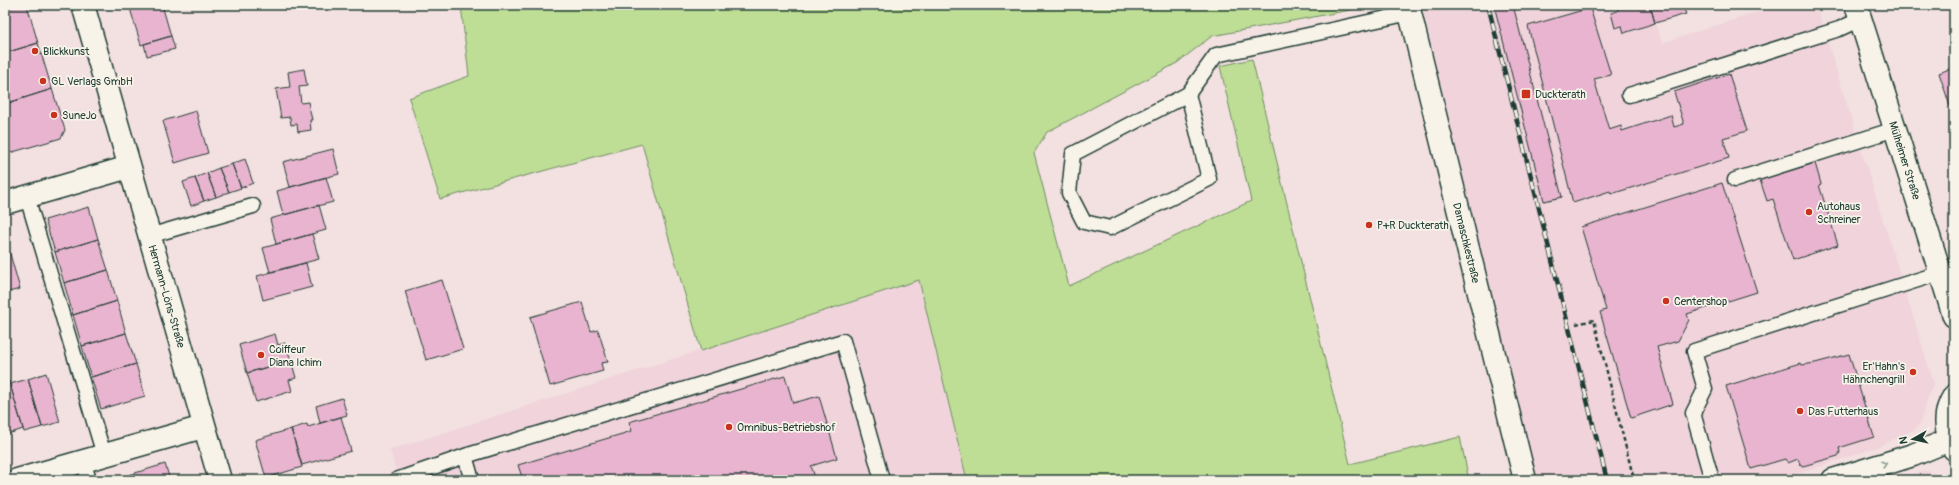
<svg xmlns="http://www.w3.org/2000/svg" width="1959" height="485" font-family="Pangolin,sans-serif">
<style>
.built{fill:#f0d3db}
.green{fill:#bedd95;stroke:#6e8d64}
.building{fill:#e9b4cf;stroke:#1f3d34}
.lines{fill:none;stroke-linecap:round;stroke-linejoin:round}
.service-casing{stroke:#1f3d34;stroke-width:17}
.minor-casing{stroke:#1f3d34;stroke-width:25}
.tertiary-casing{stroke:#1f3d34;stroke-width:25}
.secondary-casing{stroke:#1f3d34;stroke-width:25}
.path{stroke:#1f3d34;stroke-width:2.5;stroke-dasharray:4 3;stroke-linecap:butt}
.service{stroke:#f7f3e8;stroke-width:14}
.minor{stroke:#f7f3e8;stroke-width:22}
.tertiary{stroke:#f7f3e8;stroke-width:22}
.secondary{stroke:#f7f3e8;stroke-width:22}
.rail-casing{stroke:#1f3d34;stroke-width:4.5}
.rail{stroke:#f7f3e8;stroke-width:3;stroke-dasharray:9;stroke-linecap:butt}
.oneway{stroke:#8b988e}
.poi-dot{fill:#c8321e;stroke:#f7f3e8;stroke-width:1.5}
.labels{text-anchor:middle;stroke-width:3.5;stroke-linejoin:round;paint-order:stroke}
.poi-label{font-size:11px;fill:#1f3d34;stroke:#f7f3e8;text-anchor:start}
.street-label{font-size:11px;fill:#1f3d34;stroke:#f7f3e8}
</style>
<rect width="100%" height="100%" fill="#f3e0e0"/>
<filter id="ink" filterUnits="userSpaceOnUse"><feTurbulence type="fractalNoise" baseFrequency=".025" numOctaves="2"/><feDisplacementMap in="SourceGraphic" scale="8" xChannelSelector="R" yChannelSelector="G"/><feConvolveMatrix kernelMatrix="1 2 1 2 8 2 1 2 1" color-interpolation-filters="sRGB"/></filter>
<g filter="url(#ink)">
<!-- built -->
<path class="built" d="M1422,5H1650L1662,43L1780,5H1816L1934,384L1930,391L1920,423L1914,430L1877,447L1789,477L1787,480H1536Z
M919,280L967,480H399L390,450Z
M1926,471L1947,477L1951,480H1885Z"/>
<!-- green -->
<path class="green" d="M461,5H1377L1212,36L1177,63L1047,132L1034,153L1069,286L1251,201L1220,66L1252,59L1350,464L1460,437L1469,480H967L919,280L701,351L642,144L440,199L409,98L469,76Z"/>
<!-- building -->
<path class="building" d="M5,5H27L38,43L5,53Z
M129,5H162L171,36L141,45Z
M1494,5H1513L1562,197L1544,201Z
M1616,5H1650L1655,23L1624,33L1622,26L1615,28L1611,13L1618,11Z
M1650,5H1689L1683,7L1686,14L1655,23Z
M1590,8L1611,75L1594,79L1609,130L1621,126L1622,131L1671,115L1674,127L1684,124L1674,92L1729,74L1747,131L1723,138L1729,158L1611,194L1610,191L1573,203L1528,26Z
M171,36L175,49L147,56L144,44Z
M38,43L52,89L5,104V53Z
M1952,68H1954V105L1950,106L1939,73Z
M304,69L307,86L299,87L301,103L308,102L312,120H310L311,130L298,132L297,124L291,125L290,117L281,118L276,89L290,87L288,72Z
M52,89L65,130L61,138L6,154L5,104Z
M196,111L208,153L175,163L163,121Z
M333,149L339,174L290,187L283,162Z
M245,159L253,183L241,188L232,164Z
M1815,163L1821,184L1819,185L1838,245L1793,260L1773,199L1767,201L1760,180Z
M232,164L241,188L229,192L219,168Z
M219,168L229,192L216,197L207,173Z
M207,173L216,197L204,201L195,178Z
M326,177L333,202L283,215L277,191Z
M195,178L204,201L191,206L183,182Z
M1722,183L1757,292L1687,314L1689,320L1678,341L1657,347L1673,404L1631,418L1600,312L1606,310L1581,227Z
M319,205L326,230L276,244L270,219Z
M89,207L98,239L55,252L45,220Z
M312,234L319,259L270,272L263,248Z
M98,239L108,270L64,283L55,252Z
M6,240L20,289L5,293V241Z
M306,263L312,287L263,300L257,276Z
M108,270L117,301L73,315L64,283Z
M442,280L463,349L426,360L405,291Z
M117,301L126,333L82,346L73,315Z
M582,302L591,332L598,330L608,362L601,363L603,371L550,386L530,317Z
M126,333L136,364L91,377L82,346Z
M275,334L278,345L285,343L291,360L247,373L239,345Z
M1849,354L1874,437L1839,448L1840,452L1838,456L1803,466L1800,464L1798,459L1788,463L1785,459L1751,469L1726,386L1801,363L1802,365L1815,363Z
M291,360L296,378L289,380L292,391L256,402L247,373Z
M136,364L145,396L101,409L91,377Z
M46,373L60,422L42,427L28,379Z
M785,376L793,403L819,396L837,458L811,466L816,480H523L518,465L632,431L629,422Z
M28,379L42,427L24,432L10,384Z
M9,381L23,429L5,435V382Z
M342,398L347,415L320,423L316,406Z
M341,417L351,451L302,465L291,429L307,424L308,427Z
M291,429L302,467L266,478L255,440Z
M165,464L170,480H137L135,473Z
M135,473L137,480H113Z"/>
<g class="lines">
<defs>
<path id="service" d="M1188,94L1209,179L1110,228L1084,222L1069,193L1073,154L1188,94L1216,55L1410,13
M1629,95L1839,29L1861,19
M1735,180L1895,129
M27,197L104,455
M149,236L253,206
M465,456L472,480
M83,461L89,480
M396,480L465,456L843,341L882,480
M1712,480L1693,413L1705,389L1694,351L1940,273"/>
<g id="minor">
<path id="s1" d="M1408,5L1525,480"/>
<path d="M5,203L129,167"/>
<path d="M17,480L203,427"/>
<path d="M1833,480L1913,455L1949,440"/>
</g>
<g id="tertiary">
<path id="s2" d="M83,5L220,480"/>
</g>
<g id="secondary">
<path id="s3" d="M1856,5L1954,316"/>
<path d="M1954,396C1943,413 1945,432 1954,449"/>
</g>
</defs>
<!-- service casing -->
<use href="#service" class="service-casing"/>
<!-- minor casing -->
<use href="#minor" class="minor-casing"/>
<!-- tertiary casing -->
<use href="#tertiary" class="tertiary-casing"/>
<!-- secondary casing -->
<use href="#secondary" class="secondary-casing"/>
<!-- path -->
<path class="path" d="M1576,324L1594,320L1634,480"/>
<!-- service -->
<use href="#service" class="service"/>
<!-- minor -->
<use href="#minor" class="minor"/>
<!-- tertiary -->
<use href="#tertiary" class="tertiary"/>
<!-- secondary -->
<use href="#secondary" class="secondary"/>
<defs>
<path id="rail" d="M1488,5L1607,480"/>
</defs>
<!-- rail casing -->
<use href="#rail" class="rail-casing"/>
<!-- rail -->
<use href="#rail" class="rail"/>
</g>
<!-- one-way arrows -->
<defs><path id="oneway-chevron" d="M-2-3.5L2.5 0L-2 3.5" fill="none" stroke-width="1.6" stroke-linecap="round" stroke-linejoin="round"/></defs>
<use class="oneway" href="#oneway-chevron" transform="translate(1884 464) rotate(-18)"/>
</g>
<!-- markers -->
<g class="poi-dot">
<circle cx="35" cy="51" r="4"/>
<circle cx="43" cy="81" r="4"/>
<rect x="1521" y="89" width="10" height="10" rx="2"/>
<circle cx="54" cy="115" r="4"/>
<circle cx="1809" cy="212" r="4"/>
<circle cx="1369" cy="225" r="4"/>
<circle cx="1666" cy="301" r="4"/>
<circle cx="261" cy="355" r="4"/>
<circle cx="1913" cy="372" r="4"/>
<circle cx="1800" cy="411" r="4"/>
<circle cx="729" cy="427" r="4"/>
</g>
<g class="labels">
<!-- poi labels -->
<g class="poi-label">
<text x="43" y="55">Blickkunst</text>
<text x="51" y="85">GL Verlags GmbH</text>
<text x="1535" y="98">Duckterath</text>
<text x="62" y="119">SuneJo</text>
<text x="1817" y="210">Autohaus<tspan x="1817" dy="13">Schreiner</tspan></text>
<text x="1377" y="229">P+R Duckterath</text>
<text x="1674" y="305">Centershop</text>
<text x="269" y="353">Coiffeur<tspan x="269" dy="13">Diana Ichim</tspan></text>
<text x="1905" y="370" text-anchor="end">Er'Hahn's<tspan x="1905" dy="13">Hähnchengrill</tspan></text>
<text x="1808" y="415">Das Futterhaus</text>
<text x="737" y="431">Omnibus-Betriebshof</text>
</g>
<!-- street labels -->
<g class="street-label">
<text dy="4" stroke="none"><textPath href="#s3" startOffset="163">Mülheimer Straße</textPath></text>
<text dy="4" stroke="none"><textPath href="#s1" startOffset="245">Damaschkestraße</textPath></text>
<text dy="4" stroke="none"><textPath href="#s2" startOffset="303">Hermann-Löns-Straße</textPath></text>
</g>
</g>
<!-- margin -->
<rect width="1959" height="485" fill="none" stroke="#f7f3e8" stroke-width="20"/>
<rect x="10" y="10" width="1939" height="465" fill="none" stroke="#1f3d34" stroke-width="1.5" filter="url(#ink)"/>
<!-- north arrow -->
<g transform="translate(1913 439) rotate(262)" stroke="#f7f3e8" stroke-width="3" paint-order="stroke">
<path d="M0-3L7 15L0 10L-7 15Z" fill="#1f3d34"/>
<text y="-6" font-size="11" font-weight="bold" text-anchor="middle" fill="#1f3d34">N</text>
</g>
</svg>
